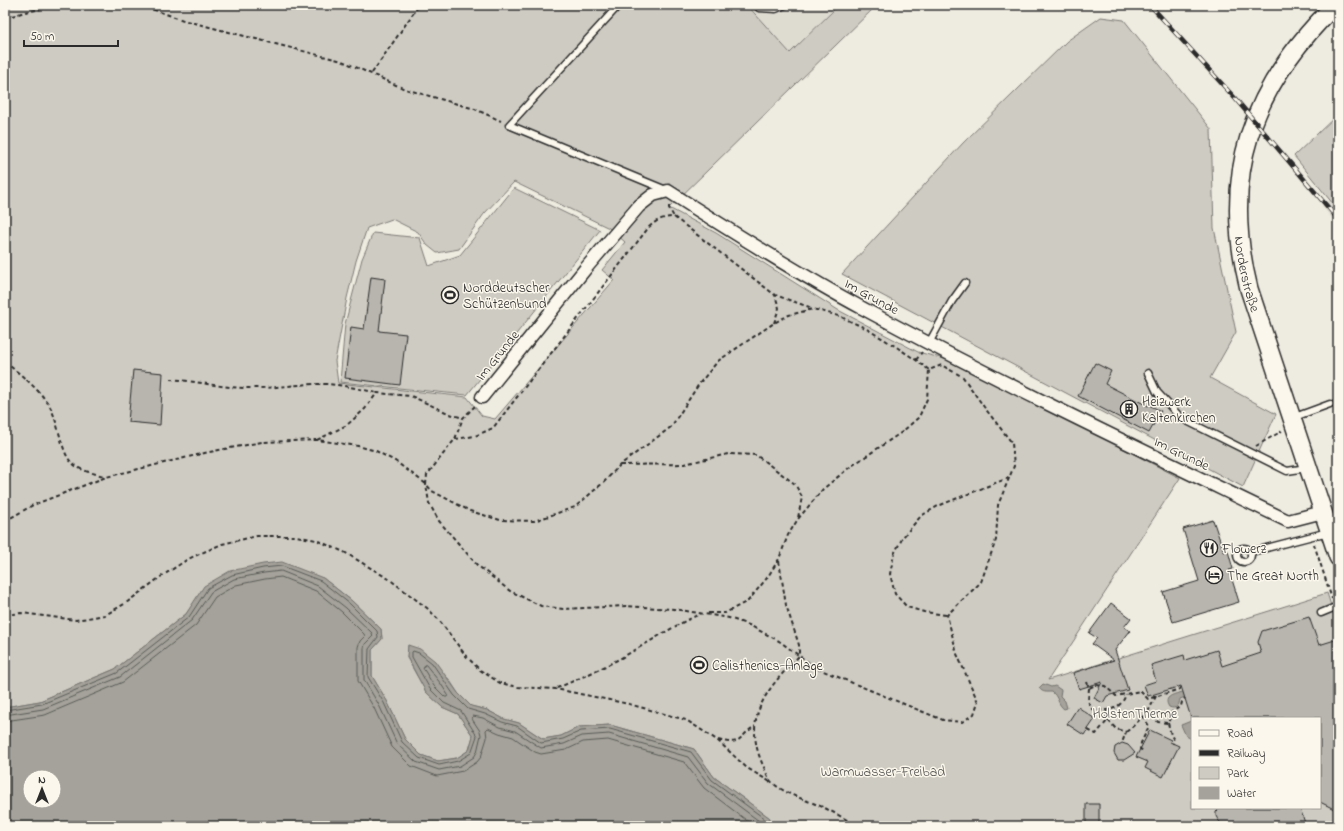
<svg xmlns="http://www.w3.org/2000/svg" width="1343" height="831" font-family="'Indie Flower',sans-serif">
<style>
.built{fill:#dedbd1}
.green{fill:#cecbc2;stroke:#7c7b76;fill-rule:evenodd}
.water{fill:#a4a29a;stroke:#74726e;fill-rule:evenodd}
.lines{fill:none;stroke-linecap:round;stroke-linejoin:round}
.shore{stroke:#5b5b57;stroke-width:1}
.building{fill:#b8b5ae;stroke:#2b2b2b}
.lane-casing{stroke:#2b2b2b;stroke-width:9}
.street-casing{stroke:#2b2b2b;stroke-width:15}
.secondary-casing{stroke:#2b2b2b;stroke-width:20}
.path{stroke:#2b2b2b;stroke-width:2;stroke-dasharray:4 3;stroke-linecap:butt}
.lane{stroke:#fbf7ec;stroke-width:6}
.street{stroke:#fbf7ec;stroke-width:12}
.secondary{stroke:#fbf7ec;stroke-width:17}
.rail-casing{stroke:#2b2b2b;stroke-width:4.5}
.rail{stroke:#fbf7ec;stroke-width:3;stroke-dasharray:9;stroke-linecap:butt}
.labels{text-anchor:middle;stroke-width:3;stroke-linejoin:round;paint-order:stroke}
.street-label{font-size:14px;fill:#2b2b2b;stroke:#fbf7ec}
.poi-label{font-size:14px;fill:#2b2b2b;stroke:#fbf7ec;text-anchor:start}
.park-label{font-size:14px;fill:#545351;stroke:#fbf7ec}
</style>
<rect width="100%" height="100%" fill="#eeebe0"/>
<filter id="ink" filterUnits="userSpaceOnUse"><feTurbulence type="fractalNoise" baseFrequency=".025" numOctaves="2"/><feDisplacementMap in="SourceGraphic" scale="8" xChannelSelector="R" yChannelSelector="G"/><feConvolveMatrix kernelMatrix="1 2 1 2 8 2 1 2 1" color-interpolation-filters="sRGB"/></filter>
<g filter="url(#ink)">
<!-- built -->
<path class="built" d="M747,5H839L790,53Z
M1330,200L1338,210V226L1322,206Z"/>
<!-- green -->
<path class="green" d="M5,5H747L790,53L839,5H877L669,208L716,233L838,310L918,352L956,362L1180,478L1048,680L1327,593L1338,627V826H769L770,818L714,777L694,749L610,725L579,727L561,736L543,739L519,723L504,719L487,710L471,706L458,693L449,679L408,645L407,658L426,692L442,707L458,714L473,736L469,750L457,758L438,761L421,755L405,739L387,701L372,676V650L382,639L381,629L352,601L323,578L205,586L186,614L115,669L40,701L5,707ZM514,182L609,228L625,242L602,270L614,280L495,419L482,416L467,397L338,383L335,361L347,298L356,261L367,228L392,219L418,232L427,245L437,253L459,249L484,214ZM1192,718H1320V808H1192Z
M1101,17L1124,20L1211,129L1214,228L1236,332L1210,378L1276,414L1243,487L842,274L963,143L1067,41Z
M1338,114V210L1294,156Z
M514,188L600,230L467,395L340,382L345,324L362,259L373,233L420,238L429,266L460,255Z"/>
<!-- water -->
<path class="water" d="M282,562L323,578L352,601L381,629L382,639L372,650V676L387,701L405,739L421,755L438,761L457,758L469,750L473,736L458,714L442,707L426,692L407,657L408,645L420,649L435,661L458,693L471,706L487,710L504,719L519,723L543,739L561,736L579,727L610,725L694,749L714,777L770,818L769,826H5V707L40,701L115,669L186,614L204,586L230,571L263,564ZM30,777H54V801H30Z
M1043,684L1051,687L1055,686L1061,690L1060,696L1065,701L1067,708L1064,709C1058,705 1058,696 1052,692C1046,692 1043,693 1039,688Z
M1183,692L1185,697L1180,699C1179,706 1176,710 1169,707C1162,696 1175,694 1183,692Z
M1191,721L1192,739L1186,736L1181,725Z"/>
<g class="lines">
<!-- shore -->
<path class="shore" d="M426,665L441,684L448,695L447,697H445L434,686L423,668L424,666Z
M5,710L42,704L117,673L189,617L208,588L232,575L263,568L282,566L321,581L350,604L377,631L378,637L369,649L368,677L384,703L402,742L419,758L439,765L458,761L471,753L477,736L461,711L444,703L430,689L412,657V652L413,651L419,653L432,663L454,695L468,709L485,714L502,722L517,726L541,743L563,739L581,731L610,729L691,752L712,780L765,819V826
M5,715L43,709L120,677L192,620L211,592L234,579L264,573L281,571L318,586L346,608L372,633L373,636L365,644L364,648V680L379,705L397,744L416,762L439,770L460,766L474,757L477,752L481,735L480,731L472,719L473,716L483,718L500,727L515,731L541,748L564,744L582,736L609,734L688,757L708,783L759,821L760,826
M5,721L45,715L123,682L196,625L215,597L236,585L265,579L281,577L316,591L342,612L364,634L365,636L360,641L358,647V681L374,708L392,747L411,766L437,776L463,771L477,762L481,757L487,738L486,730L488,728L499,733L513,737L535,752L541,754L566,750L583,742L608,740L684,762L704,788L754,826"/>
</g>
<!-- building -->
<path class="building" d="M371,277L385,279L379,331L406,334L400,385L345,378L351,327L364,329Z
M1095,363L1111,371L1105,384L1148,406L1149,405L1161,411L1149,433L1078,396Z
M133,370L163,373L160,425L128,422Z
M1213,520L1224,552L1228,551L1233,569L1229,570L1239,602L1173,622L1163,592L1199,581L1183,529Z
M1111,603L1131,618L1124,627L1130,631L1115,650L1128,690L1107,696L1103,703L1094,698L1102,682L1079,689L1073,673L1114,660L1092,644L1097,638L1089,633Z
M1309,617L1319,645L1338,639V811L1320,802V718H1191L1181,686L1148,696L1144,685L1156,681L1151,665L1184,655L1185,660L1217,650L1222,666L1261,653L1258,642L1262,631Z
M1078,707L1095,719L1084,735L1067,724Z
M1150,730L1171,740L1170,742L1179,746L1163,777L1145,768L1148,762L1136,757Z
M1122,743L1128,745L1135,753L1124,760H1118L1114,753L1115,747Z
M1086,804H1099V826H1086Z
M1220,808H1300L1306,826H1224L1218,820L1216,816V812Z"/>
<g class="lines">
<defs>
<path id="lane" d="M619,5L509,125L666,190
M757,5L759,8L776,9L785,5
M929,343L952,301L965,283
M1148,373L1157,392L1181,418L1287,471L1307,468
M1292,418L1330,404
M1237 555a7 7 0 1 1 14 0a7 7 0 1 1-14 0Z
M1251,552L1328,532
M1321,613L1338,606"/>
<path id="street" d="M482,397L586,268L639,206L653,195L668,191C732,232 797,273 864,309C1003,384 1146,452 1288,521L1323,512"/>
<g id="secondary">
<path id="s1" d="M1335,5C1251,87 1220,174 1249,289L1338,557"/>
</g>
</defs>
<!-- lane casing -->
<use href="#lane" class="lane-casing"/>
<!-- street casing -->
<use href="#street" class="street-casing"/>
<!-- secondary casing -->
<use href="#secondary" class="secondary-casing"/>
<!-- path -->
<path class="path" d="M140,5L186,21L342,61L405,89L475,109L501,121
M5,18L25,12L64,5
M372,73L419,5
M669,206V208L674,217
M774,323L779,308L775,295
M916,360L922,352
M5,362C21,375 37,387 49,405C58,419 61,452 71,462C80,471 93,473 104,476
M170,379C196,381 222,388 249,388C275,389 300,383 326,384C343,385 361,389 377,393
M475,406L463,418L455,439L427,475L426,484L429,503L439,521L477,565L510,591L541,606L563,609L626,606L674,609L729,618L749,625L779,641L816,668L943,720L962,722L974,714L978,702L957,654L947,615L981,582L996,540L998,505L1014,466L1012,443L984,407L963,377L943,366
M455,439L475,436L493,428L649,227C657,220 663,217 674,217L775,295L812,308
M317,440L347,425L365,409L377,393L411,396L450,414L463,418
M1256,446L1282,431
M620,465L684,464L728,454L756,455L795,484L802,497L798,518
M5,521L33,505L106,477L209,452L262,442L317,440L358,446L376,451L395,461L426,484L432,491L470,511L500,520L534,521L575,507L604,482L620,465L671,427L699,384L718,361L774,323L789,315L813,309L839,316L865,328L895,346L916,360L929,370
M1314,544L1332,599
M779,561L786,605L799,645V656C768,688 742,716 762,763C765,769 768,780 774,784C786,794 803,799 818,805C832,811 845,819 858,826
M708,613H725L748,601L767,578L779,559L788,535L798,519L823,489L850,467L902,432L919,417L927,399L929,370L942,365V363
M5,615L21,613L76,620L105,615L126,603L159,578L188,559L222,544L257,536H296L316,540L344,552L389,579L427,608L439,620L466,656L480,670L500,683L518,687L556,689L629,704L686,720L717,740L747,768L772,783
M946,615L924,612L907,607L895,594L890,574L894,554L903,537L921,516L938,506L1008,478
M1087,682L1089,688L1096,685L1105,686L1116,696L1140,691L1148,699L1180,689V686
M557,688C583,677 610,665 635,650C656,638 677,624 700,614
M1089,688L1088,701L1092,709C1107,712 1121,710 1126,694
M1148,712L1156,696
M1143,716L1149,726L1141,743L1140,749L1144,751
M1108,720L1116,729L1126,732L1122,743
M1168,723L1171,735L1174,740L1173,744
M1088,730L1096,734L1108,720L1105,714L1107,711
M1126,732C1134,726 1140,719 1148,712L1158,722L1168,723L1172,712L1181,706L1182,702L1185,698
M718,740C742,746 738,737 755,726"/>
<!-- lane -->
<use href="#lane" class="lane"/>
<!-- street -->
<use href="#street" class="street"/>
<!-- secondary -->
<use href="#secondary" class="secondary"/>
<defs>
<path id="rail" d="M1150,5L1233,96L1338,219"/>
</defs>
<!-- rail casing -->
<use href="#rail" class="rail-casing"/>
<!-- rail -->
<use href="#rail" class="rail"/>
</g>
</g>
<!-- icons -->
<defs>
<symbol id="stadium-ring" viewBox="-11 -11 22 22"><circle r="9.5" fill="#fbf7ec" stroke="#2b2b2b" stroke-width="1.5"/><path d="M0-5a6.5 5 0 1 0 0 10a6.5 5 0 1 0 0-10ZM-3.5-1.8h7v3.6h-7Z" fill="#2b2b2b"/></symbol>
<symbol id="building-ring" viewBox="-11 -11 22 22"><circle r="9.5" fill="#fbf7ec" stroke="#2b2b2b" stroke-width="1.5"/><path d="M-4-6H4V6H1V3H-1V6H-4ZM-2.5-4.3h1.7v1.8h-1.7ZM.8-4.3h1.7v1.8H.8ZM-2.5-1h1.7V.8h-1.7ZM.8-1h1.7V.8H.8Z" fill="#2b2b2b"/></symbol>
<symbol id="restaurant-ring" viewBox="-11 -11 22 22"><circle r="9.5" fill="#fbf7ec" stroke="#2b2b2b" stroke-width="1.5"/><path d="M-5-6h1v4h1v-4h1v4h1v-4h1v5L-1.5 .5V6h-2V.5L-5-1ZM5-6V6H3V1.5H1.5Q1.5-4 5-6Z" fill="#2b2b2b"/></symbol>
<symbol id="hotel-ring" viewBox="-11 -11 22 22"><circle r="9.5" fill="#fbf7ec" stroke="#2b2b2b" stroke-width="1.5"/><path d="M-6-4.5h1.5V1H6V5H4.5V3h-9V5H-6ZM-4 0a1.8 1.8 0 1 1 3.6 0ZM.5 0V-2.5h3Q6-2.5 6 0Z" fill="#2b2b2b"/></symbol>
</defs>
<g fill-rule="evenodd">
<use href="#stadium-ring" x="440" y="285" width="20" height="20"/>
<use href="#building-ring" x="1119" y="399" width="20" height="20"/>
<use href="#restaurant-ring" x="1199" y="538" width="20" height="20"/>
<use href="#hotel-ring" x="1204" y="565" width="20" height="20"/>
<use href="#stadium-ring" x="689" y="655" width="20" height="20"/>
</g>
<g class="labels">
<!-- street labels -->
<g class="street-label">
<text dy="5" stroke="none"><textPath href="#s1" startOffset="298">Norderstraße</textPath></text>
<text transform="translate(872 296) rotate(29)" y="5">Im Grunde</text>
<text transform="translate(497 355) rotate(-51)" y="5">Im Grunde</text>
<text transform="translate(1182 453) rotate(26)" y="5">Im Grunde</text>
</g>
<!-- poi labels -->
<g class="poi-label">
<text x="463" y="292">Norddeutscher<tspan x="463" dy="16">Schützenbund</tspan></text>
<text x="1142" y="406">Heizwerk<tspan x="1142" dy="16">Kaltenkirchen</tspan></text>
<text x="1222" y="553">Flowerz</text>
<text x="1227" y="580">The Great North</text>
<text x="712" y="670">Calisthenics-Anlage</text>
</g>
<!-- park labels -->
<g class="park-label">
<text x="1135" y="718">HolstenTherme</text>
<text x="883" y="776">Warmwasser-Freibad</text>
</g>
</g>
<!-- margin -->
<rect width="1343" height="831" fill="none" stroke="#fbf7ec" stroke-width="20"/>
<rect x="10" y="10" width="1323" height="811" fill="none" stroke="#2b2b2b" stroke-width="1.5" filter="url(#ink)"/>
<!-- legend -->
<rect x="1191" y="717" width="130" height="92" fill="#fbf7ec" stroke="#a8a59f"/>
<rect x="1199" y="730" width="20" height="6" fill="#fbf7ec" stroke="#a8a59f"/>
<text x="1227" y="737" font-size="12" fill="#2b2b2b">Road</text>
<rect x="1199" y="750" width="20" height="6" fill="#2b2b2b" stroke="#a8a59f"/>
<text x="1227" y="757" font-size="12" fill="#2b2b2b">Railway</text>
<rect x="1199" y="767" width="20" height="12" fill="#cecbc2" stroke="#a8a59f"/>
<text x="1227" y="777" font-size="12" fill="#2b2b2b">Park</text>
<rect x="1199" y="787" width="20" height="12" fill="#a4a29a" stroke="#a8a59f"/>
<text x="1227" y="797" font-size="12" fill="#2b2b2b">Water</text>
<!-- north arrow -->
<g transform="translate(42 789)"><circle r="19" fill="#fbf7ec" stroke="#a8a59f"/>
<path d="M0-3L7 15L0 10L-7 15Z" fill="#2b2b2b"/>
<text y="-6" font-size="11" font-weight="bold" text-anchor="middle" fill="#2b2b2b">N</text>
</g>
<!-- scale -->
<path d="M24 40v6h94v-6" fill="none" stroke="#2b2b2b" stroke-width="2"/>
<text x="30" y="40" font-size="12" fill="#2b2b2b" stroke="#fbf7ec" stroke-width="3" paint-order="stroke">50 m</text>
</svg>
